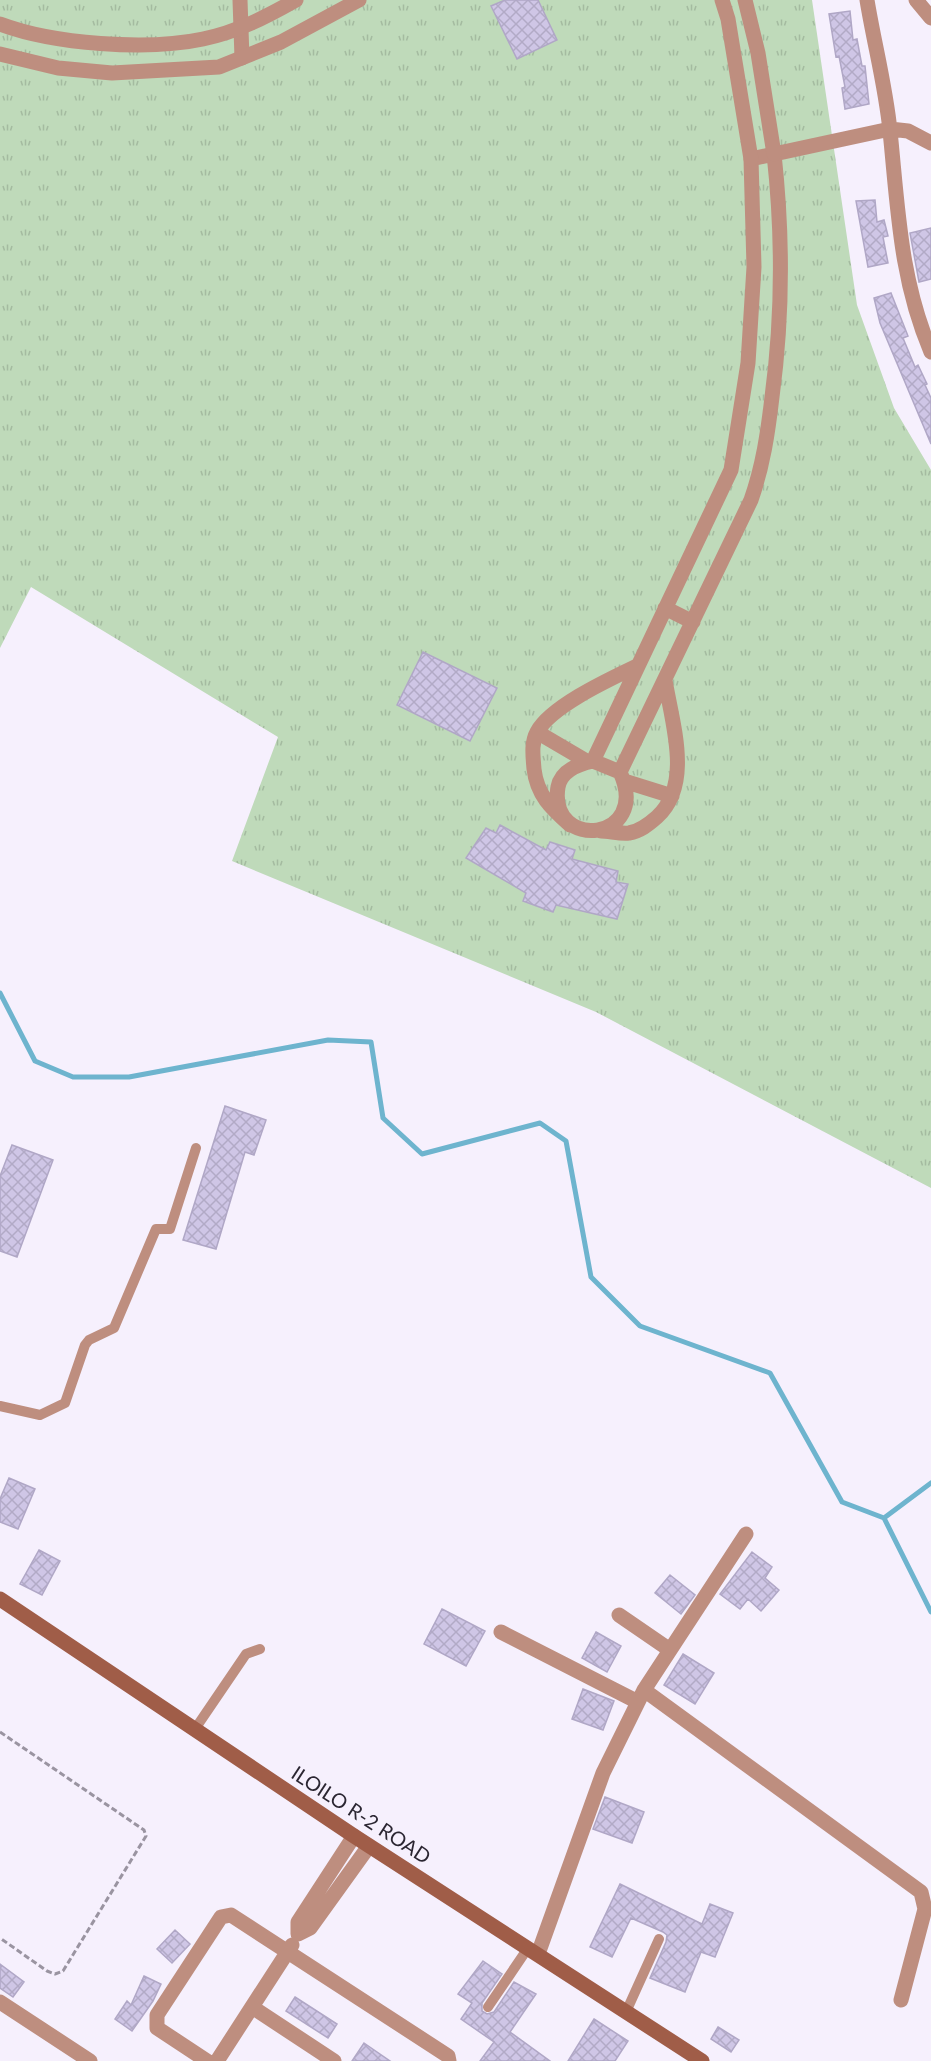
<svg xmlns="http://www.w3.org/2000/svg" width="931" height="2061" font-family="Lato,sans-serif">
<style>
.grass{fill:url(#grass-tufts)}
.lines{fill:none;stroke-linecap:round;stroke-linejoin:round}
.stream{stroke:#6eb4ce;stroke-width:5}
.building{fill:url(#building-cross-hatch);stroke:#b0a7c6;stroke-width:1.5}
.path{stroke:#9a94a1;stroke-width:3;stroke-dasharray:6 3;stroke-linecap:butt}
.service{stroke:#be8e7f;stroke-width:10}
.minor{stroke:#be8e7f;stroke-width:15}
.tertiary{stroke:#be8e7f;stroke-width:15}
.secondary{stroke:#a05d48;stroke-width:15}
.labels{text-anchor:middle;stroke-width:4.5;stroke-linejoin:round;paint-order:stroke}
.street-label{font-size:20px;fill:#2b2632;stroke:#f6f0fd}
</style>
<defs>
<pattern id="grass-tufts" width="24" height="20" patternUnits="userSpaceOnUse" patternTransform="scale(1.5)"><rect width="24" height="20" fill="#bfdaba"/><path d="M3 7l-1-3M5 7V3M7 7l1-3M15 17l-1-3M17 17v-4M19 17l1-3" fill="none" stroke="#a4bba0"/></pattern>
<pattern id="building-cross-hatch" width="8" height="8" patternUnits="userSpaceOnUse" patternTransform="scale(1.5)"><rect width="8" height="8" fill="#cfc6e6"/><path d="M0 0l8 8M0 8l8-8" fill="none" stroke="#b2aac6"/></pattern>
</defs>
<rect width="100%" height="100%" fill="#f6f0fd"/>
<!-- grass -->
<path class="grass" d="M0,0H812L857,305L894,408L931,470V1188L596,1012L232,861L278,737L31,587L0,648Z"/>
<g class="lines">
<!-- stream -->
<path class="stream" d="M0,993L35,1061L73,1077H129L328,1040L371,1042L383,1118L422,1154L540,1123L566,1141L591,1277L640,1326L770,1373L842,1502L884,1518L931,1483
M884,1518L931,1612"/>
</g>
<!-- building -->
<path class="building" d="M505,0H538L557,40L517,59L491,6Z
M850,11L853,40L857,39L862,66H865L869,104L845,109L842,88L845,87L839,56L836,57L829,14Z
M875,200L877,222L884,220L888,236L883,237L888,263L868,267L856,201Z
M931,228V279L919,282L910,233Z
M891,293L908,336L903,338L915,367L918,365L927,384L925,385L931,398V444L880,323L874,298Z
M423,652L497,688L470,741L397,705Z
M500,825L546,850L550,842L575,850L572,859L618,871L616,882L628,884L617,919L556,905L553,912L523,901L526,893L466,858L486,828L496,833Z
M225,1106L266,1120L254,1155L245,1152L216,1249L183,1240Z
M12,1145L53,1160L17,1257L0,1251V1176Z
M9,1478L35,1489L18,1529L0,1522V1499Z
M39,1550L60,1561L42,1595L20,1584Z
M752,1552L772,1567L765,1578L779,1590L761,1611L748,1599L740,1609L720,1594Z
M670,1575L695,1595L681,1614L655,1593Z
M442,1609L485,1631L466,1666L424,1644Z
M596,1632L621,1646L607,1672L582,1658Z
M683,1654L714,1673L695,1704L664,1685Z
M583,1689L614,1701L603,1730L572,1719Z
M605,1797L644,1812L632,1843L593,1829Z
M620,1884L702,1924L710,1904L733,1913L715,1957L701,1952L685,1992L650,1978L666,1942L667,1935L663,1932L631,1918L612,1957L590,1947Z
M175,1930L190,1944L172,1963L157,1949Z
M483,1961L502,1974L482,2003V2011L487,2014L494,2012L514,1982L536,1994L510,2032L550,2061H480L494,2042L461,2019L472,2003L458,1994Z
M0,1964L24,1982L13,1997L0,1988Z
M144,1976L161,1984L153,2001L132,2031L115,2019L127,2001L131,2005Z
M295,1997L337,2024L328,2038L286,2011Z
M594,2019L628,2041L615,2061H568Z
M718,2027L739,2040L731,2052L711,2039Z
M364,2043L390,2061H352Z"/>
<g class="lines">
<!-- path -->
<path class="path" d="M0,1732L144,1830L146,1836L63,1971L55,1974L47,1971L0,1938"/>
<!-- service -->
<path class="service" d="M0,1406L40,1415L65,1403L85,1345L89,1340L114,1328L156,1229H170L196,1148
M195,1729L246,1654L260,1649
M488,2007L528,1948
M626,2012L659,1939"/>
<!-- minor -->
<path class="minor" d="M240,0L242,58
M867,0C874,43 886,88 890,131C898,209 900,279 931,352
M916,0L931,18
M665,608L693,622
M537,732L588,762
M593,761L731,470L748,363L754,267L751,159L890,129L908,131L931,143
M593,761L620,772C652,842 548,852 558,787C561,771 579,764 593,761Z
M620,772L751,500C763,466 768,432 772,397C783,315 783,236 774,154
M624,781L672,796
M570,825C551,808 537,795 534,769C533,756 531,743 537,732C551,706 610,679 637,666
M601,831C609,831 620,834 629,833C640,831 648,825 657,817C693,784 672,723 665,680
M619,1615L670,1650
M501,1632L638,1702
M644,1690L921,1892L925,1909L901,2000
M354,1836L298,1922V1934L310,1928L369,1846
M538,1954L603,1773L644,1690L746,1534
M0,2002L90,2061
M252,2007L334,2061
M207,2061L157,2028V2015L221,1917L231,1915L448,2056L449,2061
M217,2061L292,1945"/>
<!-- tertiary -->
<path class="tertiary" d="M722,0L728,19L751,159
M745,0L758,53L774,154
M0,24C53,44 147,51 203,39C237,32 266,17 296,0
M0,54L58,68L112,73L219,67L281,42L359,0"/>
<!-- secondary -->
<path class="secondary" d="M0,1599L354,1836L702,2061"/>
</g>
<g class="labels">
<!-- street labels -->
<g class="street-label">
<text transform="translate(361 1815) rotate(33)" y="7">ILOILO R-2 ROAD</text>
</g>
</g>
</svg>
